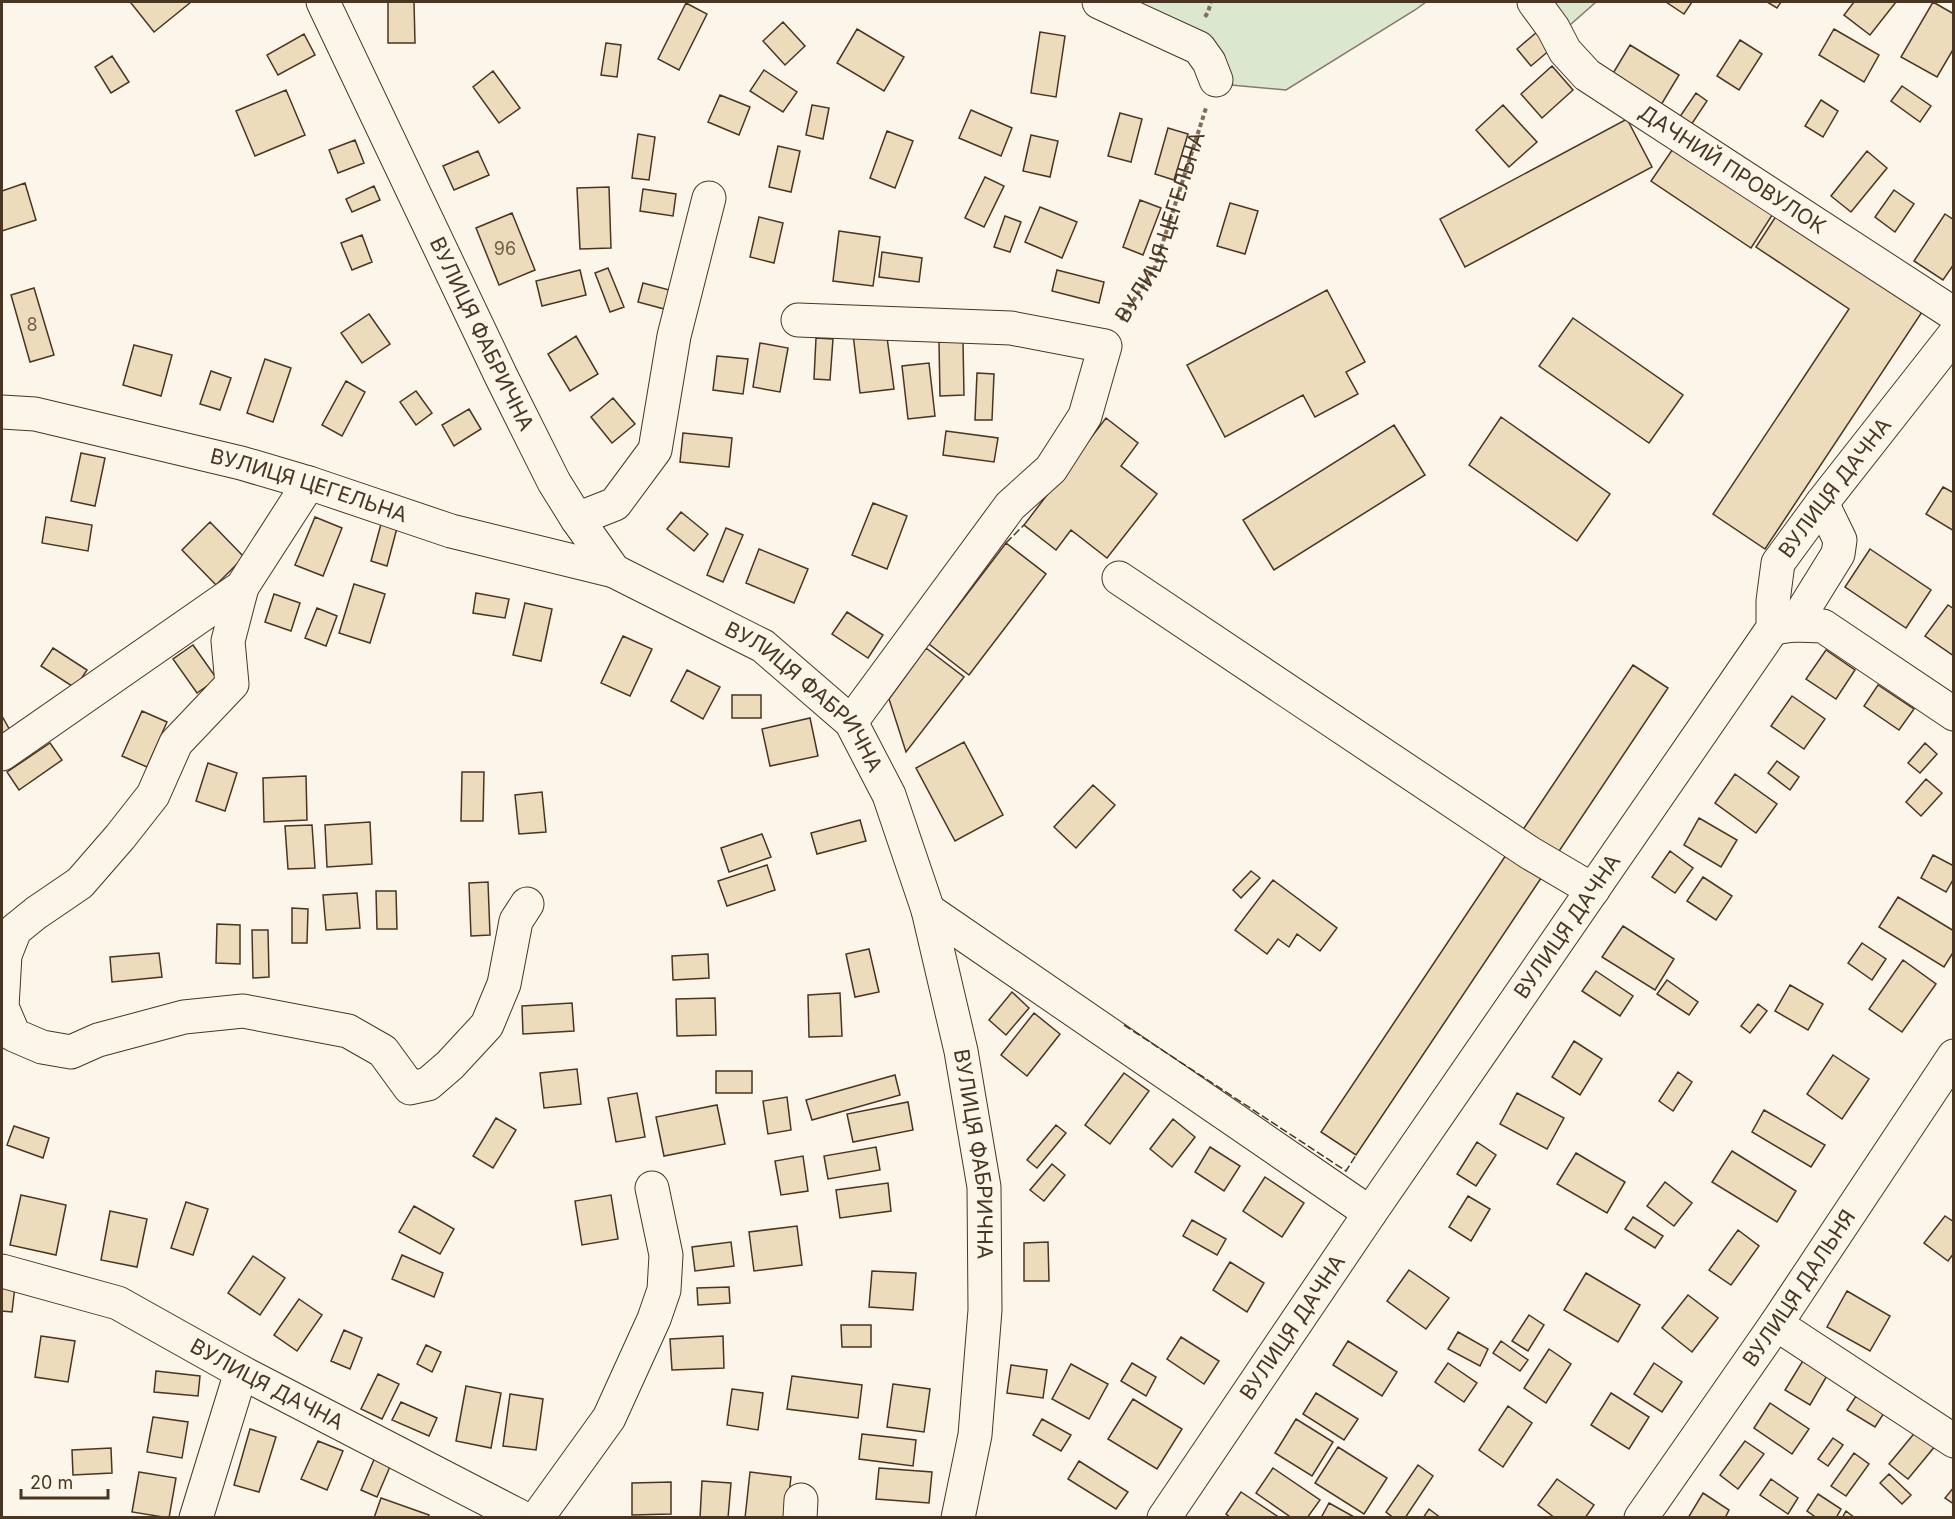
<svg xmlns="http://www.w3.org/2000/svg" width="1955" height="1519" font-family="Inter,sans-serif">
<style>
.green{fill:#dce7d0;stroke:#887966;stroke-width:1.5}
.building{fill:#ecdcbc;stroke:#4a3520;stroke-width:1.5}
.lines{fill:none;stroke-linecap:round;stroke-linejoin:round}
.minor-casing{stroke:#4a3520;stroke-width:35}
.path{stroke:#7f6f5c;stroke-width:4;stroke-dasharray:4.5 3;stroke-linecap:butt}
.minor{stroke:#fbf6e9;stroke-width:33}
.fence{stroke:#4a3520;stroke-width:1.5;stroke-dasharray:8 3;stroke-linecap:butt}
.labels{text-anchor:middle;stroke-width:4.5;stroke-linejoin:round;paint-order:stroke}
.number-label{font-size:18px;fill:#725f47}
.street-label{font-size:21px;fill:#4a3520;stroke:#fbf6e9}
</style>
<rect width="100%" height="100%" fill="#fbf6e9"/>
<!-- green -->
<path class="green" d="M1098,2H1426L1415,10L1286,90L1231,85Z
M1531,2H1596L1562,32Z"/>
<!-- building -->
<path class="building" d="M133,2H191L154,32L131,3Z
M388,2H414L415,43H388Z
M1666,2H1692L1684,14Z
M1767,2H1781L1777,8Z
M1854,2H1896L1870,35L1844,15Z
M1933,2L1954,14V48L1937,77L1901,57Z
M686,3L707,14L679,70L658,59Z
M783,22L805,46L785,65L763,41Z
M857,29L904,57L884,91L837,63Z
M1834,29L1879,55L1864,82L1819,55Z
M1040,32L1065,36L1056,97L1031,93Z
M1537,32L1551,49L1531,66L1517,49Z
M304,34L315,55L278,75L267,55Z
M1740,40L1762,54L1739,90L1717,76Z
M606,43L621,45L617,77L601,75Z
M1630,45L1679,75L1661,105L1612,75Z
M112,56L129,82L111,93L95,67Z
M1552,66L1573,90L1542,118L1521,94Z
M764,70L797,92L783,112L750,91Z
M493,71L520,108L499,123L473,87Z
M1902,86L1931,106L1920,122L1891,101Z
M286,90L305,135L255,156L236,111Z
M1696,93L1707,101L1691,125L1679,118Z
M720,95L750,107L739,135L708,122Z
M1821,100L1838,111L1823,137L1805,126Z
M812,105L829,108L823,139L806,135Z
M1503,105L1537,142L1509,167L1476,130Z
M971,110L1012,128L1001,156L959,138Z
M1120,113L1142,119L1131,162L1108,156Z
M1627,119L1652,167L1465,267L1440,219Z
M1168,128L1188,134L1174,180L1155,174Z
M887,131L913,141L895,188L870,178Z
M638,134L655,137L649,180L632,178Z
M1031,135L1058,141L1050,177L1023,171Z
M355,140L364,163L338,173L329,150Z
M1679,140L1778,206L1751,248L1651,181Z
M778,146L800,151L791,192L769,187Z
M478,151L489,175L454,190L443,166Z
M1867,151L1887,168L1851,212L1831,196Z
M985,177L1004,186L984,227L965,218Z
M25,183L36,220L2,231V191Z
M374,186L380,200L352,212L346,199Z
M609,187L611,248L580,249L577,188Z
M643,189L676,194L673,216L640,211Z
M1894,190L1914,204L1895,232L1875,217Z
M1140,200L1161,208L1143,255L1123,247Z
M1230,203L1258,211L1245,254L1217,246Z
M1040,207L1077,222L1062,258L1025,242Z
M1780,210L1926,306L1765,549L1713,514L1849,309L1756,247Z
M512,213L535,270L499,285L476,228Z
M1945,214L1954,220V264L1943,280L1914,261Z
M1005,216L1021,222L1010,252L994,247Z
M759,217L783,223L774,263L750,257Z
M839,231L880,237L873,286L833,281Z
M362,235L372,262L352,270L341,243Z
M882,252L922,258L919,282L879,277Z
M608,268L624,307L610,312L595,273Z
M580,270L586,295L542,306L536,281Z
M1057,270L1104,282L1099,303L1052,291Z
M643,283L673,291L668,310L638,302Z
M34,288L54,355L30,362L11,295Z
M1327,290L1365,362L1346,372L1358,394L1315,417L1303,395L1225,437L1187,365Z
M369,314L390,344L362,363L341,333Z
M1573,318L1683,395L1649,443L1539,366Z
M886,330L894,389L860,393L853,334Z
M576,336L598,374L570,391L548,354Z
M816,338L833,339L830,380L814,379Z
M939,342H963L964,395L940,396Z
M760,343L788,348L780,392L753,387Z
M134,345L172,355L161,396L123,385Z
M717,356L748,359L743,394L713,390Z
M265,359L291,368L273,422L247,413Z
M929,363L935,416L908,419L902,366Z
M211,371L231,378L220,410L200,404Z
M977,373L994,374L992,420H975Z
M346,381L365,392L342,436L322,425Z
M416,391L432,413L416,425L400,402Z
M613,398L635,424L612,443L591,417Z
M469,409L481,429L454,446L442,425Z
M1501,417L1610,494L1577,541L1469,465Z
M1106,418L1138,443L1121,466L1157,494L1107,558L1071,530L1056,550L1024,525Z
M1394,425L1425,475L1274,570L1243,520Z
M946,431L998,438L994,462L943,455Z
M683,433L732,438L729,467L680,462Z
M81,453L105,458L95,506L71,501Z
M1943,487L1954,493V531L1926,514Z
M873,503L907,516L887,569L852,555Z
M681,512L708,534L694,551L667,529Z
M46,517L92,525L88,551L42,543Z
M315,517L342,528L323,576L295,565Z
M210,522L244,557L216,585L182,550Z
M381,524L397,528L387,566L371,561Z
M726,528L743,535L723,582L707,575Z
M1006,543L1046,574L969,675L929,644Z
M759,549L808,569L794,603L746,583Z
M1870,549L1931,590L1906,628L1845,587Z
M354,584L385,594L370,643L339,633Z
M476,593L509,599L505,618L473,613Z
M274,594L300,603L291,631L265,622Z
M525,603L552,609L541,661L513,655Z
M1948,605L1954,609V656L1925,636Z
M317,608L337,616L326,646L305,638Z
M847,612L883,635L868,658L832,634Z
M623,636L652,649L630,696L601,683Z
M193,645L217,679L197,693L173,659Z
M53,648L87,670L75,688L41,666Z
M926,648L964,677L906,752L889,699Z
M1826,650L1855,670L1836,699L1806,679Z
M1633,665L1668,688L1356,1155L1321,1132Z
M687,670L720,687L703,719L671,701Z
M1878,685L1914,709L1899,730L1864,706Z
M732,695H761V718H732Z
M1792,696L1825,719L1804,749L1771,726Z
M142,711L167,722L147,767L122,756Z
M2,716L12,734L2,740Z
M810,718L818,756L770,766L762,729Z
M964,742L1003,815L955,841L916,768Z
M50,743L62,760L19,790L7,772Z
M1925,743L1937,754L1920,773L1908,763Z
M1777,761L1799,777L1790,790L1768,773Z
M208,763L237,773L225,811L196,801Z
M462,772H484L483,821H461Z
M1735,774L1777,804L1756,833L1715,803Z
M306,776L307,820L264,822L263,778Z
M1926,779L1942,793L1921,816L1906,802Z
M1093,785L1115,805L1076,848L1054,827Z
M542,792L546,832L519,834L515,795Z
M1699,818L1737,840L1721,867L1684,845Z
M860,820L866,841L817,854L811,833Z
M370,822L372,864L327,867L325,825Z
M312,825L315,868L288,869L285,826Z
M762,834L771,857L729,872L721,848Z
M1670,851L1693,868L1675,893L1652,877Z
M1933,855L1954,866V878L1946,892L1921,878Z
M767,865L775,890L727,906L718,881Z
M1251,871L1260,878L1241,898L1233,890Z
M1703,877L1732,896L1716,920L1687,901Z
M1273,880L1337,928L1320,951L1297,934L1289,947L1278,939L1267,954L1235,930Z
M488,882L490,935L471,936L469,883Z
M376,891H396L397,929H377Z
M357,893L360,928L326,930L323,895Z
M1898,897L1954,931V951L1944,967L1879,927Z
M292,908L308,909L307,943H292Z
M217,924L240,925V964L216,963Z
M1623,926L1674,959L1655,990L1602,957Z
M252,930H268L269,977L253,978Z
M1862,943L1886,959L1872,980L1848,963Z
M869,949L879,992L855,997L846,954Z
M159,953L162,977L112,982L110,957Z
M708,954L709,978L673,980L672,956Z
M1903,960L1936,984L1902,1032L1869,1009Z
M1596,971L1633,996L1620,1016L1582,991Z
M1667,980L1698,1002L1689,1015L1657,994Z
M1790,985L1823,1004L1808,1030L1775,1011Z
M1012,992L1029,1008L1006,1035L989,1020Z
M840,993L842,1036L809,1037L808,995Z
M715,998L716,1035L677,1036L676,999Z
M572,1003L574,1031L523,1034L522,1006Z
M1758,1004L1767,1011L1750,1033L1741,1026Z
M1034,1013L1060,1034L1027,1076L1001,1055Z
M1574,1041L1602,1059L1580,1095L1552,1077Z
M1833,1055L1869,1079L1842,1119L1807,1094Z
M577,1069L581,1104L544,1108L540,1073Z
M716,1071H752V1093H716Z
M1678,1072L1692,1082L1673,1111L1659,1101Z
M1124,1073L1149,1091L1110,1144L1085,1125Z
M895,1075L900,1095L812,1120L806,1100Z
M637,1093L645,1137L616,1142L608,1098Z
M1517,1093L1564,1118L1547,1149L1500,1124Z
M787,1097L791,1130L768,1134L763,1101Z
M908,1102L913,1130L853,1142L847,1114Z
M717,1105L725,1144L664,1156L656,1117Z
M1764,1110L1825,1145L1811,1167L1752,1132Z
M496,1118L516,1130L493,1168L473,1156Z
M1173,1119L1195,1137L1172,1167L1150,1149Z
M1056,1125L1066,1133L1037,1168L1027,1160Z
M14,1126L49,1138L43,1158L7,1145Z
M1477,1142L1496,1155L1476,1186L1457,1174Z
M876,1147L880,1170L828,1179L824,1156Z
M1210,1147L1240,1166L1224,1191L1195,1172Z
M1732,1151L1796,1191L1777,1222L1712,1182Z
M1576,1153L1625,1182L1607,1213L1557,1184Z
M803,1156L808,1191L781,1195L775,1161Z
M1052,1164L1065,1175L1044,1201L1030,1190Z
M1265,1177L1304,1203L1282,1237L1243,1211Z
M1665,1182L1692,1203L1674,1226L1647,1206Z
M888,1183L891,1211L840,1218L836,1190Z
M21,1195L66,1205L56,1255L10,1245Z
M611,1195L618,1239L582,1245L575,1201Z
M1468,1196L1490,1209L1471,1241L1449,1227Z
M186,1202L208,1209L193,1255L171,1248Z
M414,1206L454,1229L440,1254L399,1232Z
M110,1211L147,1219L137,1267L101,1260Z
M1945,1216L1954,1222V1253L1948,1261L1924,1243Z
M1633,1217L1663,1236L1655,1248L1625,1229Z
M1192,1220L1226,1239L1217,1255L1183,1236Z
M797,1226L802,1265L754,1271L749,1232Z
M1738,1230L1759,1246L1731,1285L1709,1270Z
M731,1242L734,1266L695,1271L692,1247Z
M1048,1242L1049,1281H1024V1243Z
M402,1255L443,1273L434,1297L392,1279Z
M253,1256L285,1278L260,1315L228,1293Z
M1230,1262L1264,1283L1247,1312L1213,1290Z
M1409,1270L1449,1298L1426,1329L1387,1301Z
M872,1271L916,1273L913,1310L869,1307Z
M1586,1273L1640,1305L1618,1342L1564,1310Z
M2,1285L15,1286L12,1312L2,1311Z
M729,1287L730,1303L698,1305L697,1288Z
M1847,1291L1890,1316L1870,1351L1827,1327Z
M1688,1295L1718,1318L1692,1352L1662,1328Z
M299,1299L322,1315L297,1351L274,1335Z
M1529,1315L1544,1325L1528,1351L1512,1341Z
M841,1325H871V1347H842Z
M344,1330L362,1338L350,1369L331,1361Z
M1458,1332L1488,1349L1480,1366L1448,1349Z
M41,1336L75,1341L68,1382L35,1377Z
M723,1336L724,1368L672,1370L670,1339Z
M1181,1337L1219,1361L1204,1384L1167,1359Z
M1348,1341L1397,1372L1382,1396L1333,1365Z
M1501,1341L1528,1360L1520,1371L1493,1353Z
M426,1345L441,1352L432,1372L417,1364Z
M1549,1349L1571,1364L1546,1403L1524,1388Z
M1804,1359L1828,1374L1810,1405L1785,1390Z
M1132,1363L1156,1377L1146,1396L1121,1381Z
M1448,1363L1477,1383L1464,1402L1435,1382Z
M1654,1363L1682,1382L1662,1412L1634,1394Z
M1071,1364L1108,1384L1089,1419L1052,1399Z
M1011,1365L1047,1370L1043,1398L1007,1393Z
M156,1371L200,1376L198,1396L154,1392Z
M378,1374L399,1384L382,1419L361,1409Z
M792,1376L862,1385L858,1418L787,1409Z
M893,1384L930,1389L924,1432L887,1427Z
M466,1386L501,1393L491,1448L456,1441Z
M732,1389L763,1393L758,1430L727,1425Z
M1316,1393L1358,1419L1344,1440L1303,1414Z
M1611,1393L1649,1417L1629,1449L1591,1425Z
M510,1394L543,1399L536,1450L503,1446Z
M1856,1396L1884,1413L1875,1427L1847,1410Z
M1133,1399L1182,1429L1157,1469L1108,1439Z
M401,1402L437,1418L429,1436L392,1420Z
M1770,1403L1809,1429L1792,1454L1754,1428Z
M1508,1406L1532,1423L1503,1467L1479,1450Z
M153,1417L188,1422L182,1458L147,1452Z
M1042,1419L1071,1435L1061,1451L1033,1435Z
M1296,1419L1333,1442L1312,1476L1275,1453Z
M250,1429L276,1437L259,1492L234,1485Z
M1917,1430L1936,1445L1908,1479L1889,1464Z
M862,1434L916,1440L913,1466L859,1459Z
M1833,1438L1843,1445L1828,1466L1818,1459Z
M318,1441L343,1451L327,1490L301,1479Z
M1745,1441L1764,1454L1738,1489L1720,1475Z
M1338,1447L1387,1478L1364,1514L1315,1483Z
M111,1448L112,1473L73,1475L72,1450Z
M1854,1453L1869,1464L1846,1496L1831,1486Z
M376,1455L392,1462L377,1497L361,1490Z
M1079,1461L1128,1492L1116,1509L1068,1479Z
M1418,1465L1433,1476L1405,1518H1394L1386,1512Z
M879,1468L932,1472L929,1503L876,1499Z
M1273,1468L1320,1500L1307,1518H1292L1256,1493Z
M139,1472L176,1478L169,1518L132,1512Z
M750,1472L791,1477L786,1518H745Z
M1889,1474L1911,1495L1902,1504L1880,1483Z
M1557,1479L1594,1505L1585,1518H1555L1538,1505Z
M1771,1479L1798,1498L1788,1514L1760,1495Z
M702,1481L731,1483L728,1518H700Z
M671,1482V1514L632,1515V1483Z
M1954,1487V1504L1945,1498Z
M1241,1492L1280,1518H1231L1226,1514Z
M1703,1493L1729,1510L1725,1518H1688Z
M1818,1494L1841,1509L1836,1518H1817L1807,1511Z
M381,1498L429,1515L428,1518H374Z
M1329,1503L1356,1518H1321Z
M1429,1509L1441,1518H1423Z
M1846,1511L1855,1518H1842Z"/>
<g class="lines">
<defs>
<g id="minor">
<path id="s2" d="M323,2L501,376L554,482L577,519L614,571L763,646L851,722L889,795L928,910L961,1051L984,1187L985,1310L975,1435L958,1518"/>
<path d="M1099,2L1199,48L1209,62L1216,80"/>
<path id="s3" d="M1534,2L1553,28L1565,51L1587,75L1954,314"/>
<path d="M798,320L1011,328L1105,346L1085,416L1051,469L1010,506L851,722"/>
<path id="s4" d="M2,412L35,414L241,463L309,483L451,531L614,571"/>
<path d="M577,519L615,504L655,450L674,336L709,198"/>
<path d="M1119,578L1530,853L1593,890"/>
<path d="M242,587L228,641L232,684L176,743L153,795L120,837L80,883L36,913L15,930L5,955L2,1007L14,1035L42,1047L71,1052L98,1040L184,1017L243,1011L348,1031L383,1051L410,1088L428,1084L450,1065L487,1025L504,984L516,921L527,904"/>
<path d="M1794,625L1838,554L1840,540L1822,503"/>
<path d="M1773,628L1794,625L1823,626L1954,714"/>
<path d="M2,754L242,587L309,483"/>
<path d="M928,910L1370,1213"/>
<path id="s5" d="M2,1271L118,1303L241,1372L523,1518"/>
<path d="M1776,1324L1954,1441"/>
<path d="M196,1518L241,1372"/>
<path d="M537,1518L609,1418L654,1319L664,1290L666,1255L652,1188"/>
<path d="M800,1518L801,1500"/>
<path id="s6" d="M1164,1518L1370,1213L1773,628V601L1778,563L1822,503L1954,335"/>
<path id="s7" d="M1641,1518L1776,1324L1954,1056"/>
</g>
</defs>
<!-- minor casing -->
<use href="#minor" class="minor-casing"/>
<!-- path -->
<g class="path">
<path d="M1205,17L1208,12L1211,2"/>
<path id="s1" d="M1121,320L1155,267L1206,108"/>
</g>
<!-- minor -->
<use href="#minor" class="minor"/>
<!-- fence -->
<path class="fence" d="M1006,543L1024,525
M1124,1025L1346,1171L1356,1155"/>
</g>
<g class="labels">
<!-- number labels -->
<g class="number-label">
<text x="505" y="255">96</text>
<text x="32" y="331">8</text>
</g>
<!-- street labels -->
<g class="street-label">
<text dy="7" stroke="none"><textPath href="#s3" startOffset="264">ДАЧНИЙ ПРОВУЛОК</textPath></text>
<text dy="7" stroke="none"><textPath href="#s1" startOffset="102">ВУЛИЦЯ ЦЕГЕЛЬНА</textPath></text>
<text dy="7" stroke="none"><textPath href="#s2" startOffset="368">ВУЛИЦЯ ФАБРИЧНА</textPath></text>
<text dy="7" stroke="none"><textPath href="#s4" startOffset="316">ВУЛИЦЯ ЦЕГЕЛЬНА</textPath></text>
<text dy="7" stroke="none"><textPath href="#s6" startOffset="1238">ВУЛИЦЯ ДАЧНА</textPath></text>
<text dy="7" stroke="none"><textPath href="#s2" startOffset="872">ВУЛИЦЯ ФАБРИЧНА</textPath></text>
<text dy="7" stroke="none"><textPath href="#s6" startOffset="716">ВУЛИЦЯ ДАЧНА</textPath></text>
<text dy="7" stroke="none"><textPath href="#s2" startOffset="1376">ВУЛИЦЯ ФАБРИЧНА</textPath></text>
<text dy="7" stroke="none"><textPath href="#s7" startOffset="279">ВУЛИЦЯ ДАЛЬНЯ</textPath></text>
<text dy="7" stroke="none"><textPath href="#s6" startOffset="230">ВУЛИЦЯ ДАЧНА</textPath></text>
<text dy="7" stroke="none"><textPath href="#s5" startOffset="290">ВУЛИЦЯ ДАЧНА</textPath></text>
</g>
</g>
<!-- border -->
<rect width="1955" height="1519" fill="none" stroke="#4a3520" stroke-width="6"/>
<!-- scale -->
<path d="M21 1489v9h87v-9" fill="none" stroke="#4a3520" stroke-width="3"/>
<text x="30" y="1489" font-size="18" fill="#4a3520" stroke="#fbf6e9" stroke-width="4.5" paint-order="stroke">20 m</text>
</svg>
